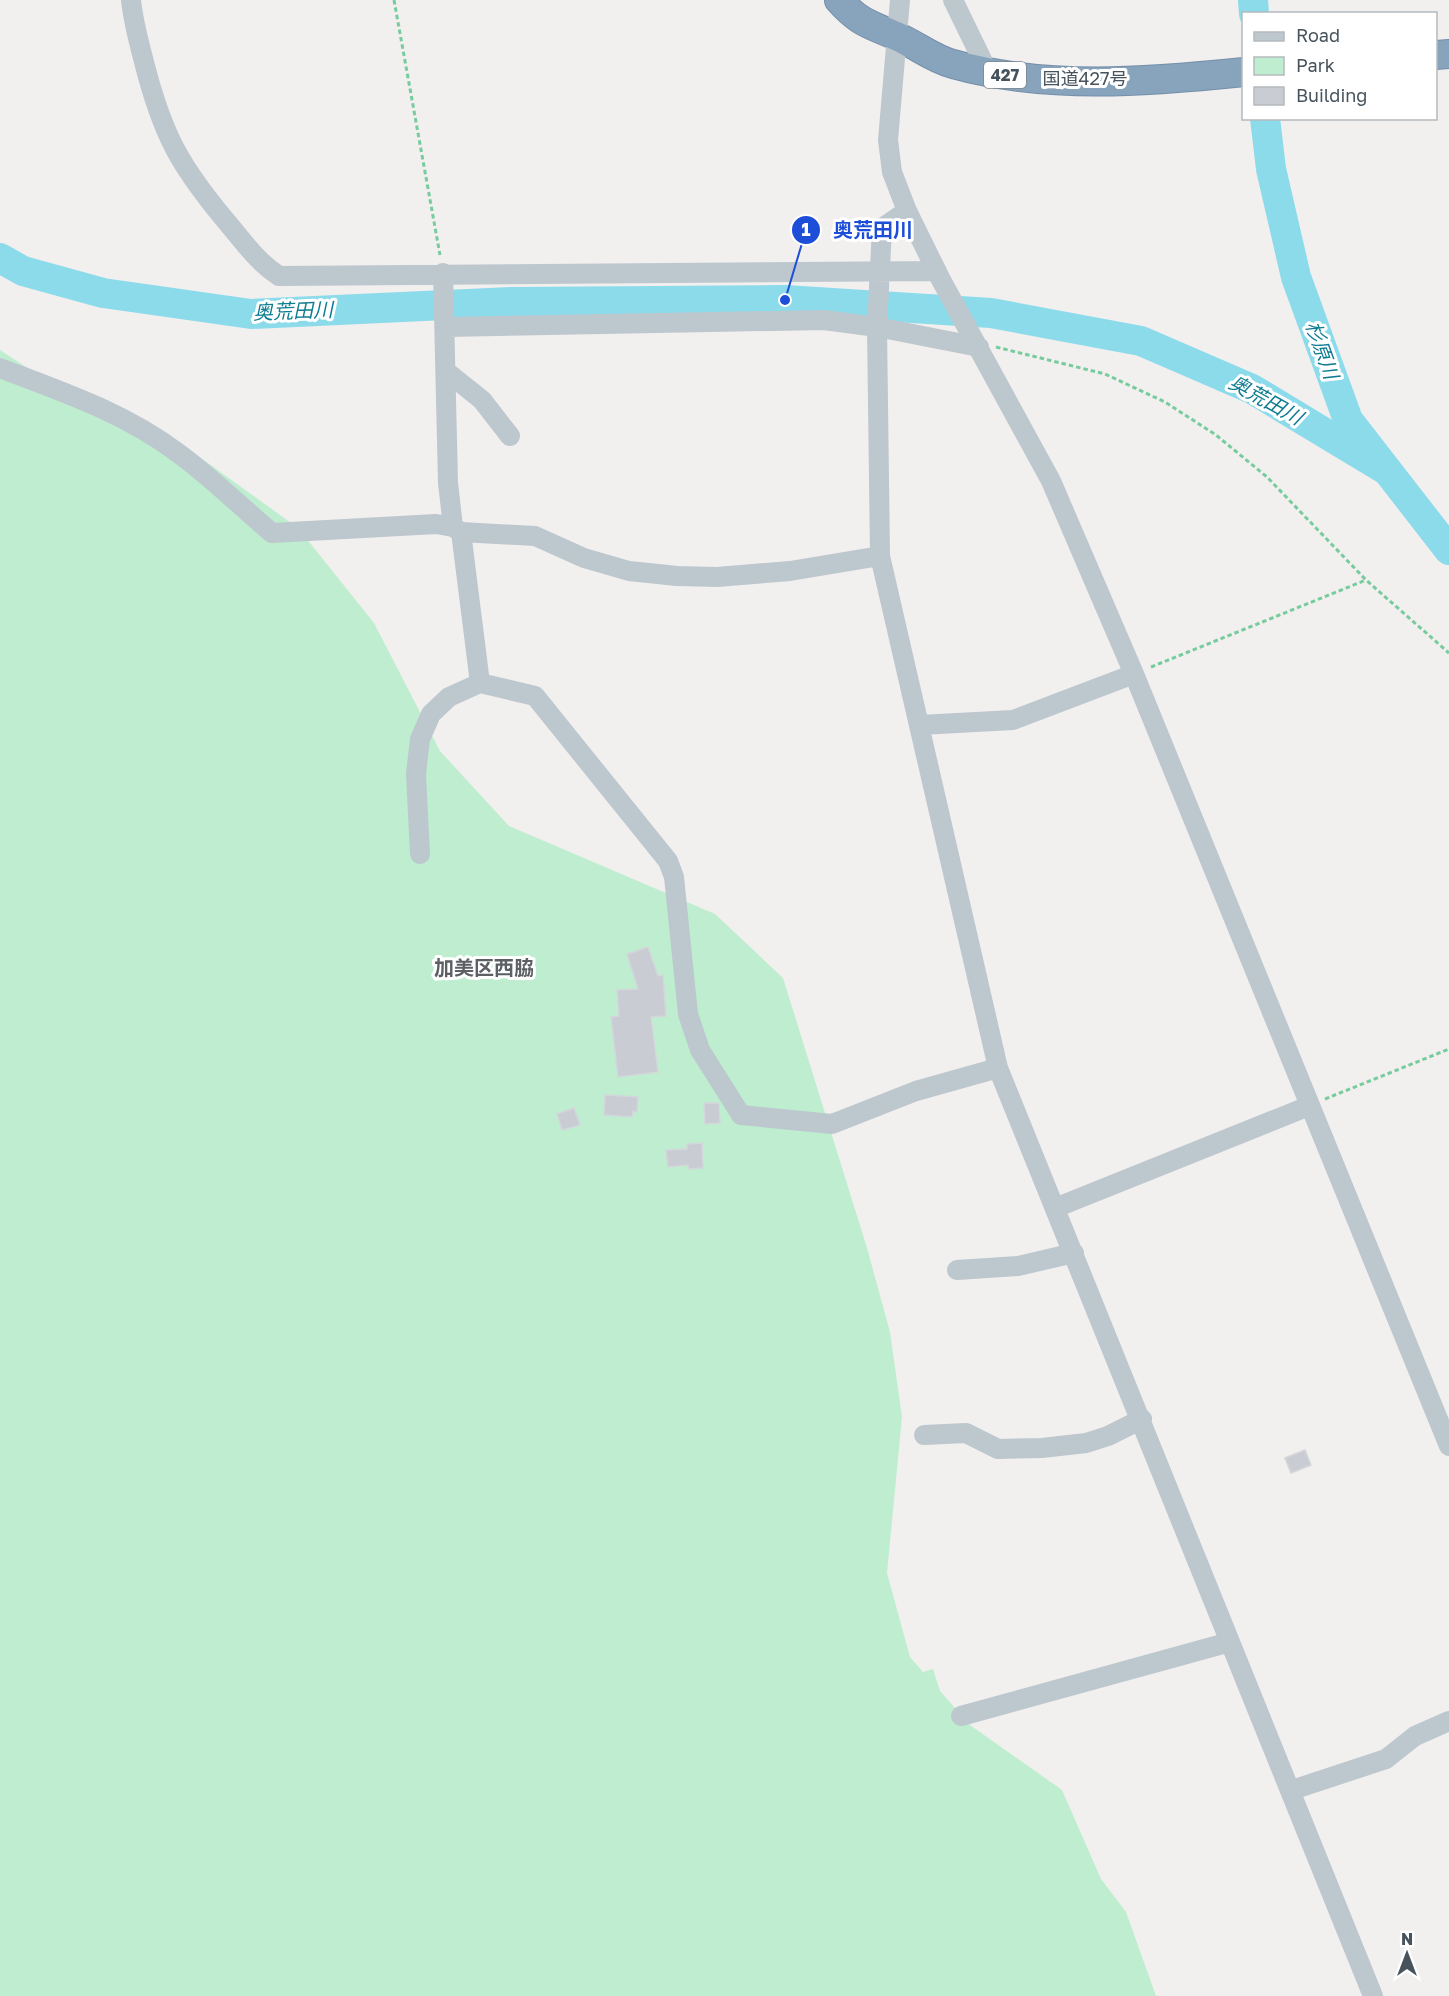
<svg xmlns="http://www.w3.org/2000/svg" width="1449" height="1996" font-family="'Golos Text','Noto Sans JP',sans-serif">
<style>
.green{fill:#beeecf}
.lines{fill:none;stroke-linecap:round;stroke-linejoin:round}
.river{stroke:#8cdbeb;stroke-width:30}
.building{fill:#c9ccd2;stroke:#d3d6db;stroke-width:1.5}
.highway-casing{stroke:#738fa9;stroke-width:30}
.path{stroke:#77cc9e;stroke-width:3;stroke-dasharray:4.5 3;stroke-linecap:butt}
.minor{stroke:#bdc7ce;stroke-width:20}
.highway{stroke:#88a4bd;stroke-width:28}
.labels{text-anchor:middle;stroke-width:6;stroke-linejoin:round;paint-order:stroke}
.shield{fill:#fff;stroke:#7e878d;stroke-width:1.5}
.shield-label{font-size:16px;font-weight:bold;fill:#47535c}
.street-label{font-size:18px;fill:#47535c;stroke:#fff}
.water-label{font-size:20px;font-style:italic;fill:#0e7c91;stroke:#fff}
.neighbourhood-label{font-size:20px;font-weight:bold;fill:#5c6064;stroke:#fff}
.leader{fill:none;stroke:#1d4ed8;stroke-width:2}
.callout-dot{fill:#1d4ed8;stroke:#fff;stroke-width:2}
.mark-label{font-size:18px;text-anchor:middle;font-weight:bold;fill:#fff}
.callout-label{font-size:20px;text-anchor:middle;font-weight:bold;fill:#1d4ed8;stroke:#fff;stroke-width:6;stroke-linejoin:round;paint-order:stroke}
</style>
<rect width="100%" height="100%" fill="#f2efef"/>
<!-- green -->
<path class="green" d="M0,350L35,373L172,437L298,528L374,623L440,751L509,826L715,914L783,978L867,1248L890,1332L902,1417L887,1573L910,1657L923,1672L933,1669L940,1691L970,1725L1062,1790L1101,1879L1126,1912L1156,1996H0Z"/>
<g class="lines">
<!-- river -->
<path class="river" d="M1253,0L1254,14
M1265,118L1271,169L1296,277L1348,420L1449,550
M0,258L23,271L103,293L251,314L511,302L785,300L991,313L1141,341L1252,389L1386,470"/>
</g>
<!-- building -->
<path class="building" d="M648,947L658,976L663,975L666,1016L651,1017L658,1072L618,1077L611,1017L619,1016L617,990L638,989L627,954Z
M605,1095L638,1097L637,1112L633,1111L632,1117L604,1115Z
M704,1103H719L720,1123L705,1124Z
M574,1108L580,1125L562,1130L557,1114Z
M702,1143L703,1168L688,1169V1165L668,1167L666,1150L687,1149V1144Z
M1305,1450L1311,1465L1291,1473L1285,1458Z"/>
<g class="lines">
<defs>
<path id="highway" d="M839,0C859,23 870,24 896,36C915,44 933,59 953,64C1046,90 1148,82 1244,72
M1436,55L1449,54"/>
</defs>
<!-- highway casing -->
<use href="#highway" class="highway-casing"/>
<!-- path -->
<path class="path" d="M394,0L440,255
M996,347L1105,374L1165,402L1216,435L1267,477L1366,580L1449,653
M1151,667L1366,580
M1325,1099L1449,1049"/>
<!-- minor -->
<path class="minor" d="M131,0C133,20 138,39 143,58C162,135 180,167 231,227C246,245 259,263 279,276L937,271
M900,0L888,140L892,172L907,211L940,278L1051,481L1134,674L1449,1446
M953,0L988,72
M907,211L882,228L877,327L880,556L998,1068L1373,1996
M443,273L448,483L453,527
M446,327L824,320L877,327L979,347
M0,368C61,391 125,413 178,453C211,477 241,507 272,533L436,524L453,527L461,532L535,536L584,558L629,571L677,576L717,577L790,571L880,556
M447,372L482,400L510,436
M461,532L480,683
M920,725L1013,720L1134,674
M420,854L416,774L420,739L431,714L449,697L480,683L535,696L668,861L674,877L688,1014L700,1050L741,1115L832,1124L916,1091L998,1068
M1055,1208L1309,1106
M957,1270L1018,1266L1074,1253
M924,1435L966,1433L998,1449L1042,1448L1086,1443L1108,1436L1142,1419
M961,1716L1230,1642
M1292,1790L1386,1759L1415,1736L1449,1721"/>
<!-- highway -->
<use href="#highway" class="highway"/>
</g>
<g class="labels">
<!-- shield labels -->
<rect class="shield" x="984" y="62" width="42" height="26" rx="4.5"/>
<g class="shield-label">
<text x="1005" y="81">427</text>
</g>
<!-- street labels -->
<g class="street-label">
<text x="1085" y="85">国道427号</text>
</g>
<!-- water labels -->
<g class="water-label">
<text transform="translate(293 311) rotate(-2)" y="7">奥荒田川</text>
<text transform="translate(1322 350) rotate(70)" y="7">杉原川</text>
<text transform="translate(1266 400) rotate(29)" y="7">奥荒田川</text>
</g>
<!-- neighbourhood labels -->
<g class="neighbourhood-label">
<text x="484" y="975">加美区西脇</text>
</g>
</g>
<!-- callouts -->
<path class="leader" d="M785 300L806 230"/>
<g class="callout-dot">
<circle cx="785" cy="300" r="6"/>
<circle cx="806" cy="230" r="15"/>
</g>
<g class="mark-label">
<text x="806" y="236">1</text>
</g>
<g class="callout-label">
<text x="873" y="237">奥荒田川</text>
</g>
<!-- legend -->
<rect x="1242" y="12" width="195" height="108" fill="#ffffff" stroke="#b5babe" stroke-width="1.5"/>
<rect x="1254" y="32" width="30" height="9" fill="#bdc7ce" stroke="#b5babe" stroke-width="1.5"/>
<text x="1296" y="42" font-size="18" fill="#47535c">Road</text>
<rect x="1254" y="57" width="30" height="18" fill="#beeecf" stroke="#b5babe" stroke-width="1.5"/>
<text x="1296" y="72" font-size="18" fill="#47535c">Park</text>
<rect x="1254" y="87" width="30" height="18" fill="#c9ccd2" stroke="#b5babe" stroke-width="1.5"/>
<text x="1296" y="102" font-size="18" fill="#47535c">Building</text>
<!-- north arrow -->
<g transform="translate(1407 1954)" stroke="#ffffff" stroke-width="4.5" paint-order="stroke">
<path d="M0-4.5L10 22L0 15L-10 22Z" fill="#47535c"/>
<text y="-9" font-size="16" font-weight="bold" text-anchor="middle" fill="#47535c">N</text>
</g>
</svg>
